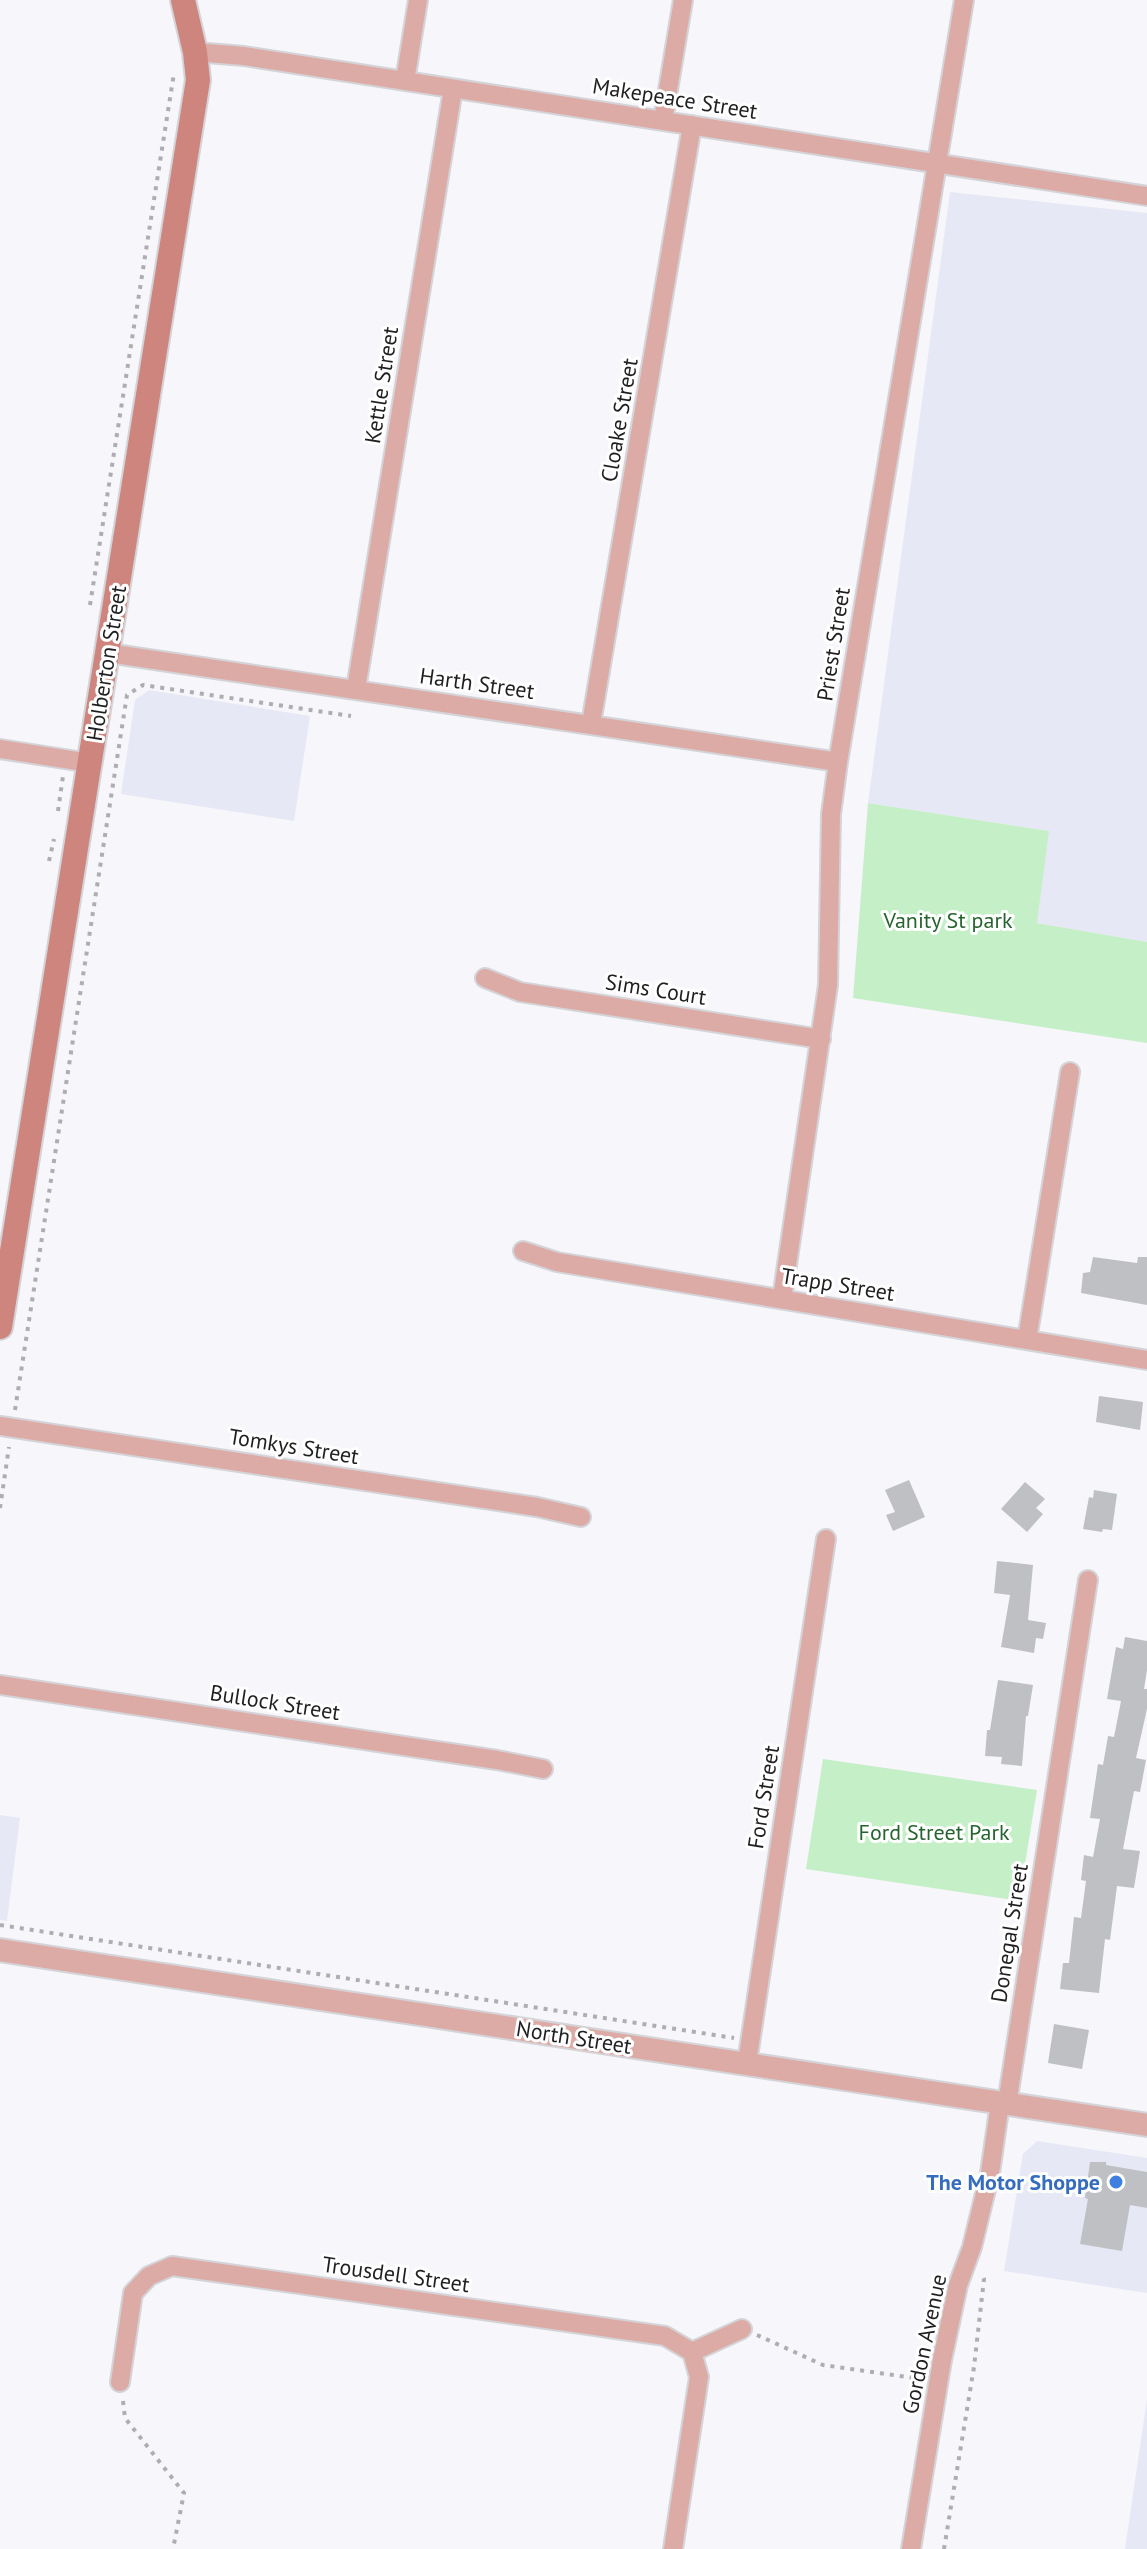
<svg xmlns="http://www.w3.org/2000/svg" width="1147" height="2549" font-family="'PT Sans',sans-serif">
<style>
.built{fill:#e7e8f5}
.green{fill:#c4efc7}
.building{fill:#bfc0c4}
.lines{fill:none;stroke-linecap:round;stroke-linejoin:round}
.minor-casing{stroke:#d4d4d8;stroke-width:22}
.tertiary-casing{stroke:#d4d4d8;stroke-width:26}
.secondary-casing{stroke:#d4d4d8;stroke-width:28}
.path{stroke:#aeaeb2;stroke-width:4;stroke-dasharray:4 6;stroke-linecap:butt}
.minor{stroke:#ddaba6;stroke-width:18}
.tertiary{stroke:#ddaba6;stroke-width:22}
.secondary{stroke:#cd857e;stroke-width:24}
.shop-dot{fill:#3f7fe0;stroke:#fff;stroke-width:3}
.labels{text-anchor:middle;stroke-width:6;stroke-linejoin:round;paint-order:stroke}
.street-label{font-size:22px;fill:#1f1f21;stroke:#fff}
.park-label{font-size:22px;fill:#26632f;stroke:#fff}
.shop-label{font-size:22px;font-weight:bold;fill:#366cbe;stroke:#fff;text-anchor:end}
</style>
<rect width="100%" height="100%" fill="#f6f6fb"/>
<!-- built -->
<path class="built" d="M950,192L1147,213V942L1037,923L1048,831L868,803Z
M149,690L310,716L294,821L121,794L135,700Z
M0,1815L20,1818L7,1921L0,1920Z
M1037,2141L1147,2158V2293L1004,2271L1023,2154Z
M1147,2399V2549H1125Z"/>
<!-- green -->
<path class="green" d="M868,803L1049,831L1037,923L1147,942V1043L853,998Z
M823,1759L1037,1790L1019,1901L806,1869Z"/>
<!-- building -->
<path class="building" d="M1093,1257L1137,1263L1138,1257H1147V1305L1081,1293L1083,1273L1090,1272Z
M1099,1396L1143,1402L1140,1430L1096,1422Z
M909,1480L925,1517L893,1531L886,1515L895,1512L885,1490Z
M1025,1482L1045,1499L1036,1508L1043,1514L1027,1532L1001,1509Z
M1094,1490L1117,1494L1112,1530L1103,1529L1102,1532L1083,1529L1089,1497L1093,1498Z
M997,1561L1033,1565L1028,1620L1046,1623L1043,1639L1036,1638L1034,1653L1001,1647L1010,1595L994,1593Z
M1125,1637L1147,1641V1670L1144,1689H1147V1709L1136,1758L1146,1760L1140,1792L1134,1791L1123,1849L1140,1851L1134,1888L1117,1886L1110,1940L1105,1939L1099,1993L1060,1989L1063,1963H1069L1074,1917L1081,1918L1086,1881L1081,1880L1084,1855L1093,1857L1100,1819L1090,1818L1098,1764L1103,1765L1108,1736L1114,1737L1121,1701L1107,1699L1116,1647L1123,1649Z
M998,1680L1033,1685L1028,1716H1026L1022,1766L1001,1764L1002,1757L985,1756L987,1730H990Z
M1054,2024L1089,2030L1082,2069L1048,2063Z
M1090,2162H1106V2165L1147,2172V2208L1130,2205L1122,2251L1080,2244L1088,2199L1085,2198Z"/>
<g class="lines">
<defs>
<path id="minor" d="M195,52L244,56L1147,196
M405,81L418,0
M663,120L683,0
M108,653L838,762
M356,689L453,89
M591,724L692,125
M0,749L90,763
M485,978L520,992L821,1039
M523,1251L557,1262L1147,1360
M782,1299L828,985L831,814L838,762L964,0
M1027,1340L1070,1072
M0,1426L537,1507L581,1517
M0,1685L497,1760L543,1769
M747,2063L826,1539
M1007,2104L1088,1580
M692,2352L742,2329
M120,2382L133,2293L149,2276L172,2266L665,2336L692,2352
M673,2549L699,2377L692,2352
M911,2549L942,2360L958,2285L972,2247L990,2173L1000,2103"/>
<path id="tertiary" d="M0,1950L1147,2125"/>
<path id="secondary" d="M0,1327L198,80L195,52L183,0"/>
</defs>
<!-- minor casing -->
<use href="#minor" class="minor-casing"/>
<!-- tertiary casing -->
<use href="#tertiary" class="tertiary-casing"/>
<!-- secondary casing -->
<use href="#secondary" class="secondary-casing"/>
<!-- path -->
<path class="path" d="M90,605L174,73
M58,811L63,776
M49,861L54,839
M15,1410L127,695L143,685L351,716
M0,1508L9,1447
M0,1925L734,2038
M757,2335L823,2365L921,2379
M123,2401L125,2418L184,2493L173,2549
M944,2549L974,2367L984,2279L982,2275"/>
<!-- minor -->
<use href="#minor" class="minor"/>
<!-- tertiary -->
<use href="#tertiary" class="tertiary"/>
<!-- secondary -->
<use href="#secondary" class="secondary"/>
</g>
<!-- markers -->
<circle class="shop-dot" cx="1116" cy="2182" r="8"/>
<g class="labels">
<!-- street labels -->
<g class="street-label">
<text transform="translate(675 98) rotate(9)" y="8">Makepeace Street</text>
<text transform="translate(381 385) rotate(-81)" y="8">Kettle Street</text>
<text transform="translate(619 420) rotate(-80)" y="8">Cloake Street</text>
<text transform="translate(833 644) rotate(-81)" y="8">Priest Street</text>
<text transform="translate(106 663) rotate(-81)" y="8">Holberton Street</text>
<text transform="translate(477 683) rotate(8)" y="8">Harth Street</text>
<text transform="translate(656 989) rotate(9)" y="8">Sims Court</text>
<text transform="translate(838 1284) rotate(9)" y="8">Trapp Street</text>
<text transform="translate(294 1446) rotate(9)" y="8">Tomkys Street</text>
<text transform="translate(275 1702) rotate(9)" y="8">Bullock Street</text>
<text transform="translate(763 1797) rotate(-81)" y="8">Ford Street</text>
<text transform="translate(1009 1933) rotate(-81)" y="8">Donegal Street</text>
<text transform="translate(574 2037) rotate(9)" y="8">North Street</text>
<text transform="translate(396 2274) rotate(8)" y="8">Trousdell Street</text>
<text transform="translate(924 2344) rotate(-78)" y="8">Gordon Avenue</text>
</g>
<!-- park labels -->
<g class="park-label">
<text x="948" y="928">Vanity St park</text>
<text x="934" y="1840">Ford Street Park</text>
</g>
<!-- shop labels -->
<g class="shop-label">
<text x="1100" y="2190">The Motor Shoppe</text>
</g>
</g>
</svg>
